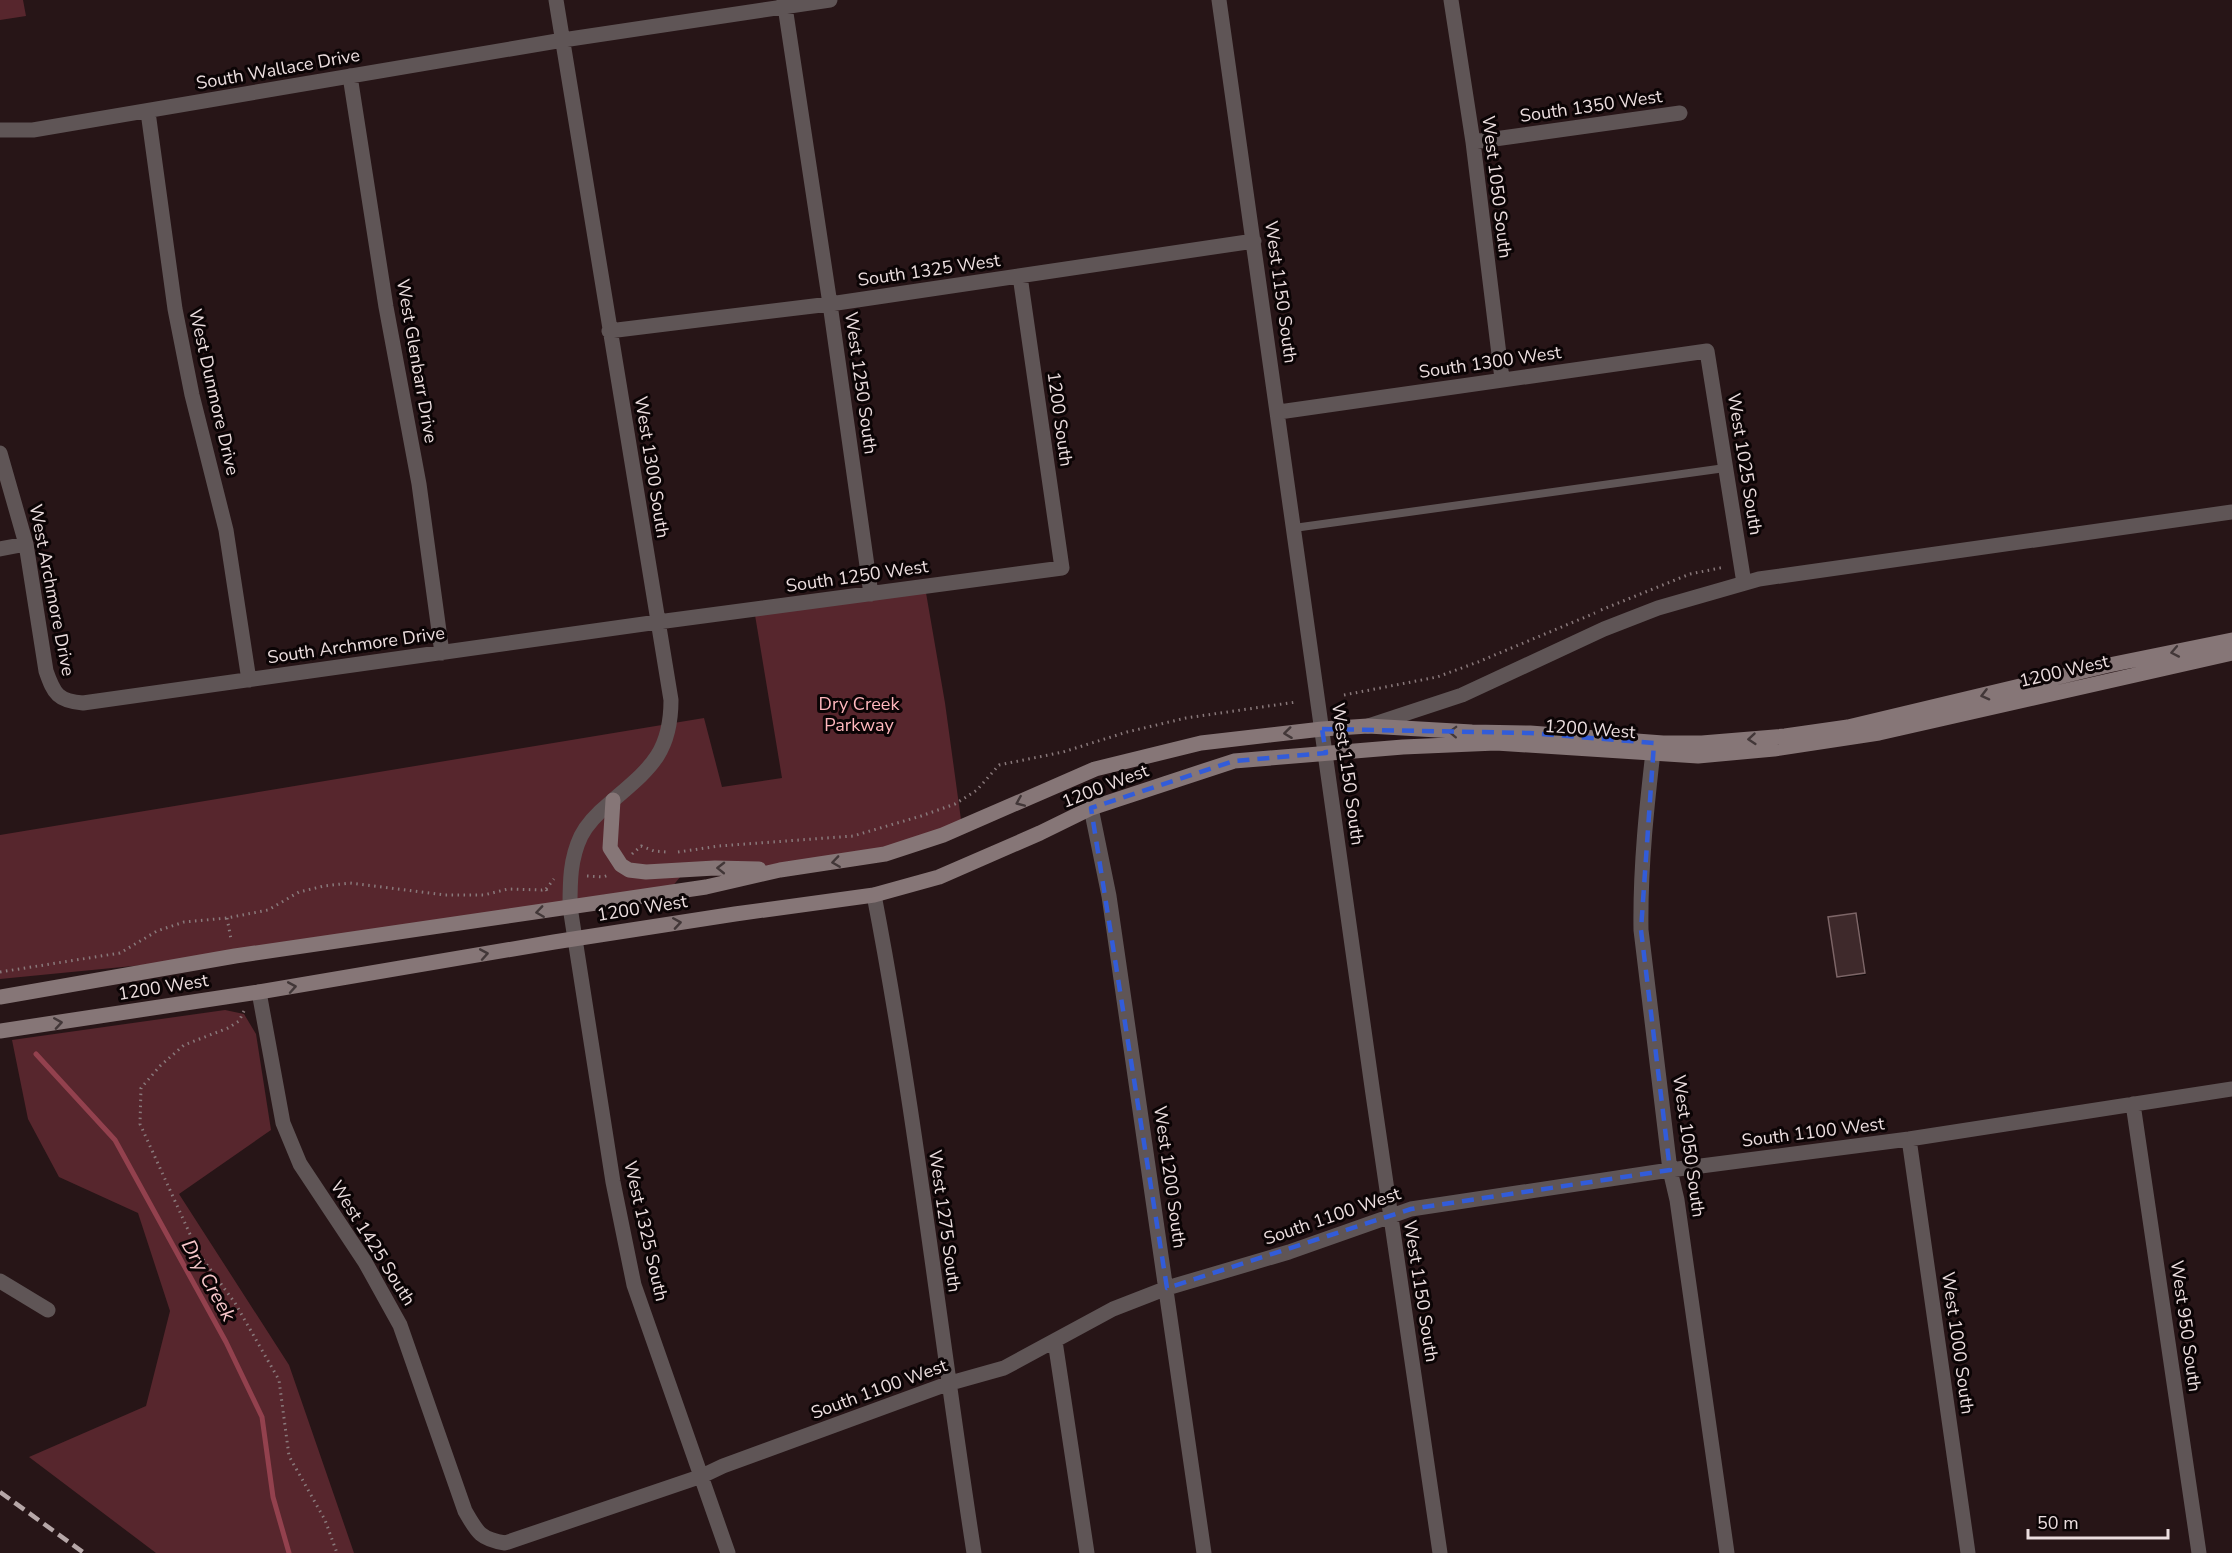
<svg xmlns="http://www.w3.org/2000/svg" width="2232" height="1553" font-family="'Nunito Sans',sans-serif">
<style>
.green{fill:#57262d}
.shadow{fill:#0007}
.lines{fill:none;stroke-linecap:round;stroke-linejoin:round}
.stream{stroke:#93414e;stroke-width:5}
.building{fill:#3e292b;stroke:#7d6567;stroke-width:1.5}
.path{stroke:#89797b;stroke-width:3;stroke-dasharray:1.5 4.5;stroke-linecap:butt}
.lane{stroke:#5f5556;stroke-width:8}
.street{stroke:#5f5556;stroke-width:15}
.secondary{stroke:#867677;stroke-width:15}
.rail{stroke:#b6a7a8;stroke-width:4.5;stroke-dasharray:12 6;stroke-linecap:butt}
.oneway{stroke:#423738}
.marked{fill:none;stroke:#325cd9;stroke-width:4.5;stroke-dasharray:12 8;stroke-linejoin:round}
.labels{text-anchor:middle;stroke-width:6;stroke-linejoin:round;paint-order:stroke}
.street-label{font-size:18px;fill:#ecdedf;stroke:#0b0405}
.park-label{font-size:18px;fill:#ffb7bd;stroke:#0b0405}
.water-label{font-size:20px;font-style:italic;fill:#f9c8cc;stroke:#0b0405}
</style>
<rect width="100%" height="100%" fill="#271517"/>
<!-- green -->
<path class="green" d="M0,0H23L26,16L0,20Z
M925,587L945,703L962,827L842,862L685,871L667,893L235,956L0,979V835L704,718L722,787L782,778L754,609Z
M225,1010L244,1014L256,1034L271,1130L179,1194L289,1365L354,1553H156L29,1457L146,1406L170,1311L138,1213L59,1177L28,1119L12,1040Z"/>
<!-- shadow -->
<path class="shadow" d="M1855,914L1858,917L1866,975L1841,978L1839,976Z"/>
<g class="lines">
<!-- stream -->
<path class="stream" d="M36,1054L115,1140L226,1342L262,1417L273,1497L289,1553"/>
</g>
<!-- building -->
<path class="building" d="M1856,913L1865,973L1837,977L1828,917Z"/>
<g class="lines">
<!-- path -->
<path class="path" d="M1601,610L1690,574L1725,567
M1344,695L1437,677L1478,662L1595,613
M678,852L719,846L853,836L921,816L955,804L977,790L999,765L1063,752L1127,732L1186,718L1296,702
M632,854L641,846L654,851L666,852
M587,876L603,877L609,875
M546,889L554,879
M227,918L231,939
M0,972L120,953L157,931L184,922L227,918L268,910L299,892L324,886L350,883L445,895H484L508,889L542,890L546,889L548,893
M244,1011L239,1021L228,1028L184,1045L160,1066L141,1088L140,1124L199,1254L235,1303L279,1380L289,1456L325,1520L337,1553"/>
<!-- lane -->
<path class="lane" d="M1294,528L1725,468"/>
<!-- street -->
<path class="street" d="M556,0L671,700C671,754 649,769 611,802C600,811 588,822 581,836C570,859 570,882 570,907L613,1182L634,1285L728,1553
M784,0L830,304L871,594
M1219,0C1294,518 1362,1036 1440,1553
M1451,0L1473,142L1502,379
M350,76L386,307L419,484L442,653
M148,112L175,309L192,395L226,530L249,680
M0,130H33L563,40L830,0
M1473,142L1680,113
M609,331L830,304L1254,241
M1279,412L1707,351L1744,583
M0,453L26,544L46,671C54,694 58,701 83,703L658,622L1062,568L1020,276
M0,549L26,544
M1368,726L1462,695L1604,629L1658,608L1759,579L2232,512
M1654,743C1647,804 1640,867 1641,930L1670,1170L1677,1200L1727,1553
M1091,808L1109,896L1204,1553
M874,895C916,1113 940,1334 974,1553
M259,992L283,1123L300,1164L365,1262L400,1325L465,1511C477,1532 480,1539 505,1543L702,1476L723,1466L947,1384L1004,1368L1113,1309L1167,1288L1289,1252L1411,1209L1670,1170L1909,1139L2232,1089
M2133,1104L2199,1553
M1909,1139L1968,1553
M0,1281L48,1310
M1055,1341L1087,1553"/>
<!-- secondary -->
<path class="secondary" d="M613,800L610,848L621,865L629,870L646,872L715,868L759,869
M0,997L235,956L706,887L780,870L885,854L943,835L1095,769L1201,743L1322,729L1368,726L1472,732L1530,733L1663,743H1702L1785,736L1848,727L2109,665L2232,640
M0,1031L259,992L554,942L735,914L874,895L939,877L1040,833L1091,808L1234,761L1403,747L1496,743L1698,756L1774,749L1879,733L2232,653"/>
<!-- rail -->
<path class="rail" d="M0,1492L84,1553"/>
</g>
<!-- one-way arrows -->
<defs><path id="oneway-chevron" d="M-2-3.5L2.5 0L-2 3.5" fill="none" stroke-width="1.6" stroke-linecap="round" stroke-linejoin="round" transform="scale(1.5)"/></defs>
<g class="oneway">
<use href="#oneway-chevron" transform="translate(2175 652) rotate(169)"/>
<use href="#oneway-chevron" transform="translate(1985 695) rotate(166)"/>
<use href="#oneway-chevron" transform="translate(1453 732) rotate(-178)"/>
<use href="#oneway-chevron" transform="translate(1288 733) rotate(173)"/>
<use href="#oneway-chevron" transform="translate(1752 739) rotate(175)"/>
<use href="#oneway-chevron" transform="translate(1020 802) rotate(157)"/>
<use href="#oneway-chevron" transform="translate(836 862) rotate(172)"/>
<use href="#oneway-chevron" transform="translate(721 868) rotate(-179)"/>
<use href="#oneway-chevron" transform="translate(540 912) rotate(172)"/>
<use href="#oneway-chevron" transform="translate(677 923) rotate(-9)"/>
<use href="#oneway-chevron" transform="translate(484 954) rotate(-10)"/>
<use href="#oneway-chevron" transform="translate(292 987) rotate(-10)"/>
<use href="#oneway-chevron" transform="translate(58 1023) rotate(-9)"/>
</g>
<!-- marked area -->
<path class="marked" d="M1322,729L1530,733L1654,743L1641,930L1670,1170L1411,1209L1167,1288L1091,808L1234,761L1326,753Z"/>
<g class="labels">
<!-- street labels -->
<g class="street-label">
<text transform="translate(278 69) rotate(-10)" y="6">South Wallace Drive</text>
<text transform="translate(1591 106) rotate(-8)" y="6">South 1350 West</text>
<text transform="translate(1497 187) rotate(83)" y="6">West 1050 South</text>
<text transform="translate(929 270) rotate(-8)" y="6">South 1325 West</text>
<text transform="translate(1281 292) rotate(82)" y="6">West 1150 South</text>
<text transform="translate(417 361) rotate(80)" y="6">West Glenbarr Drive</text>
<text transform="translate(1490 362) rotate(-8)" y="6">South 1300 West</text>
<text transform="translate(861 383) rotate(82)" y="6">West 1250 South</text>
<text transform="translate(214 392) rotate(77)" y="6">West Dunmore Drive</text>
<text transform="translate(1060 419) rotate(82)" y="6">1200 South</text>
<text transform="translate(1745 464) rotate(81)" y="6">West 1025 South</text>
<text transform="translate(652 467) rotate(81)" y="6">West 1300 South</text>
<text transform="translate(857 576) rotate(-8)" y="6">South 1250 West</text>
<text transform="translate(52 590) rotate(79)" y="6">West Archmore Drive</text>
<text transform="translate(356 645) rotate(-8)" y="6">South Archmore Drive</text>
<text transform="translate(2064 671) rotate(-13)" y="6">1200 West</text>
<text transform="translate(1590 729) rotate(4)" y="6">1200 West</text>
<text transform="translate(1348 774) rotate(82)" y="6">West 1150 South</text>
<text transform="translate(1105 786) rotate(-21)" y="6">1200 West</text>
<text transform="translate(642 908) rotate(-9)" y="6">1200 West</text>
<text transform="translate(163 987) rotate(-9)" y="6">1200 West</text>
<text transform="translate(1813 1132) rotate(-7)" y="6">South 1100 West</text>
<text transform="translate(1689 1146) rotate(82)" y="6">West 1050 South</text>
<text transform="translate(1170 1177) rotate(82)" y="6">West 1200 South</text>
<text transform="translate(1332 1216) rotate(-19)" y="6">South 1100 West</text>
<text transform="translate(945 1221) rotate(82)" y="6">West 1275 South</text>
<text transform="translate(646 1231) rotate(77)" y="6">West 1325 South</text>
<text transform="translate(373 1243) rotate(58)" y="6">West 1425 South</text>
<text transform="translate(1421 1291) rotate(81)" y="6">West 1150 South</text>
<text transform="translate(2186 1326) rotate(82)" y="6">West 950 South</text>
<text transform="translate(1958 1343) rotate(82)" y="6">West 1000 South</text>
<text transform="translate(879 1389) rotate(-20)" y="6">South 1100 West</text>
</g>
<!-- park labels -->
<g class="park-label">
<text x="859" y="710">Dry Creek<tspan x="859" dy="21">Parkway</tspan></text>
</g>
<!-- water labels -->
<g class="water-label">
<text transform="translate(209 1280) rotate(61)" y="7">Dry Creek</text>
</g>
</g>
<!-- scale -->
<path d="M2028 1529v9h140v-9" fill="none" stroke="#ecdedf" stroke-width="3"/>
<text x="2037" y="1529" font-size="18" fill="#ecdedf" stroke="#0b0405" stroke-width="4.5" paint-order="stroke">50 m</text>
</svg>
